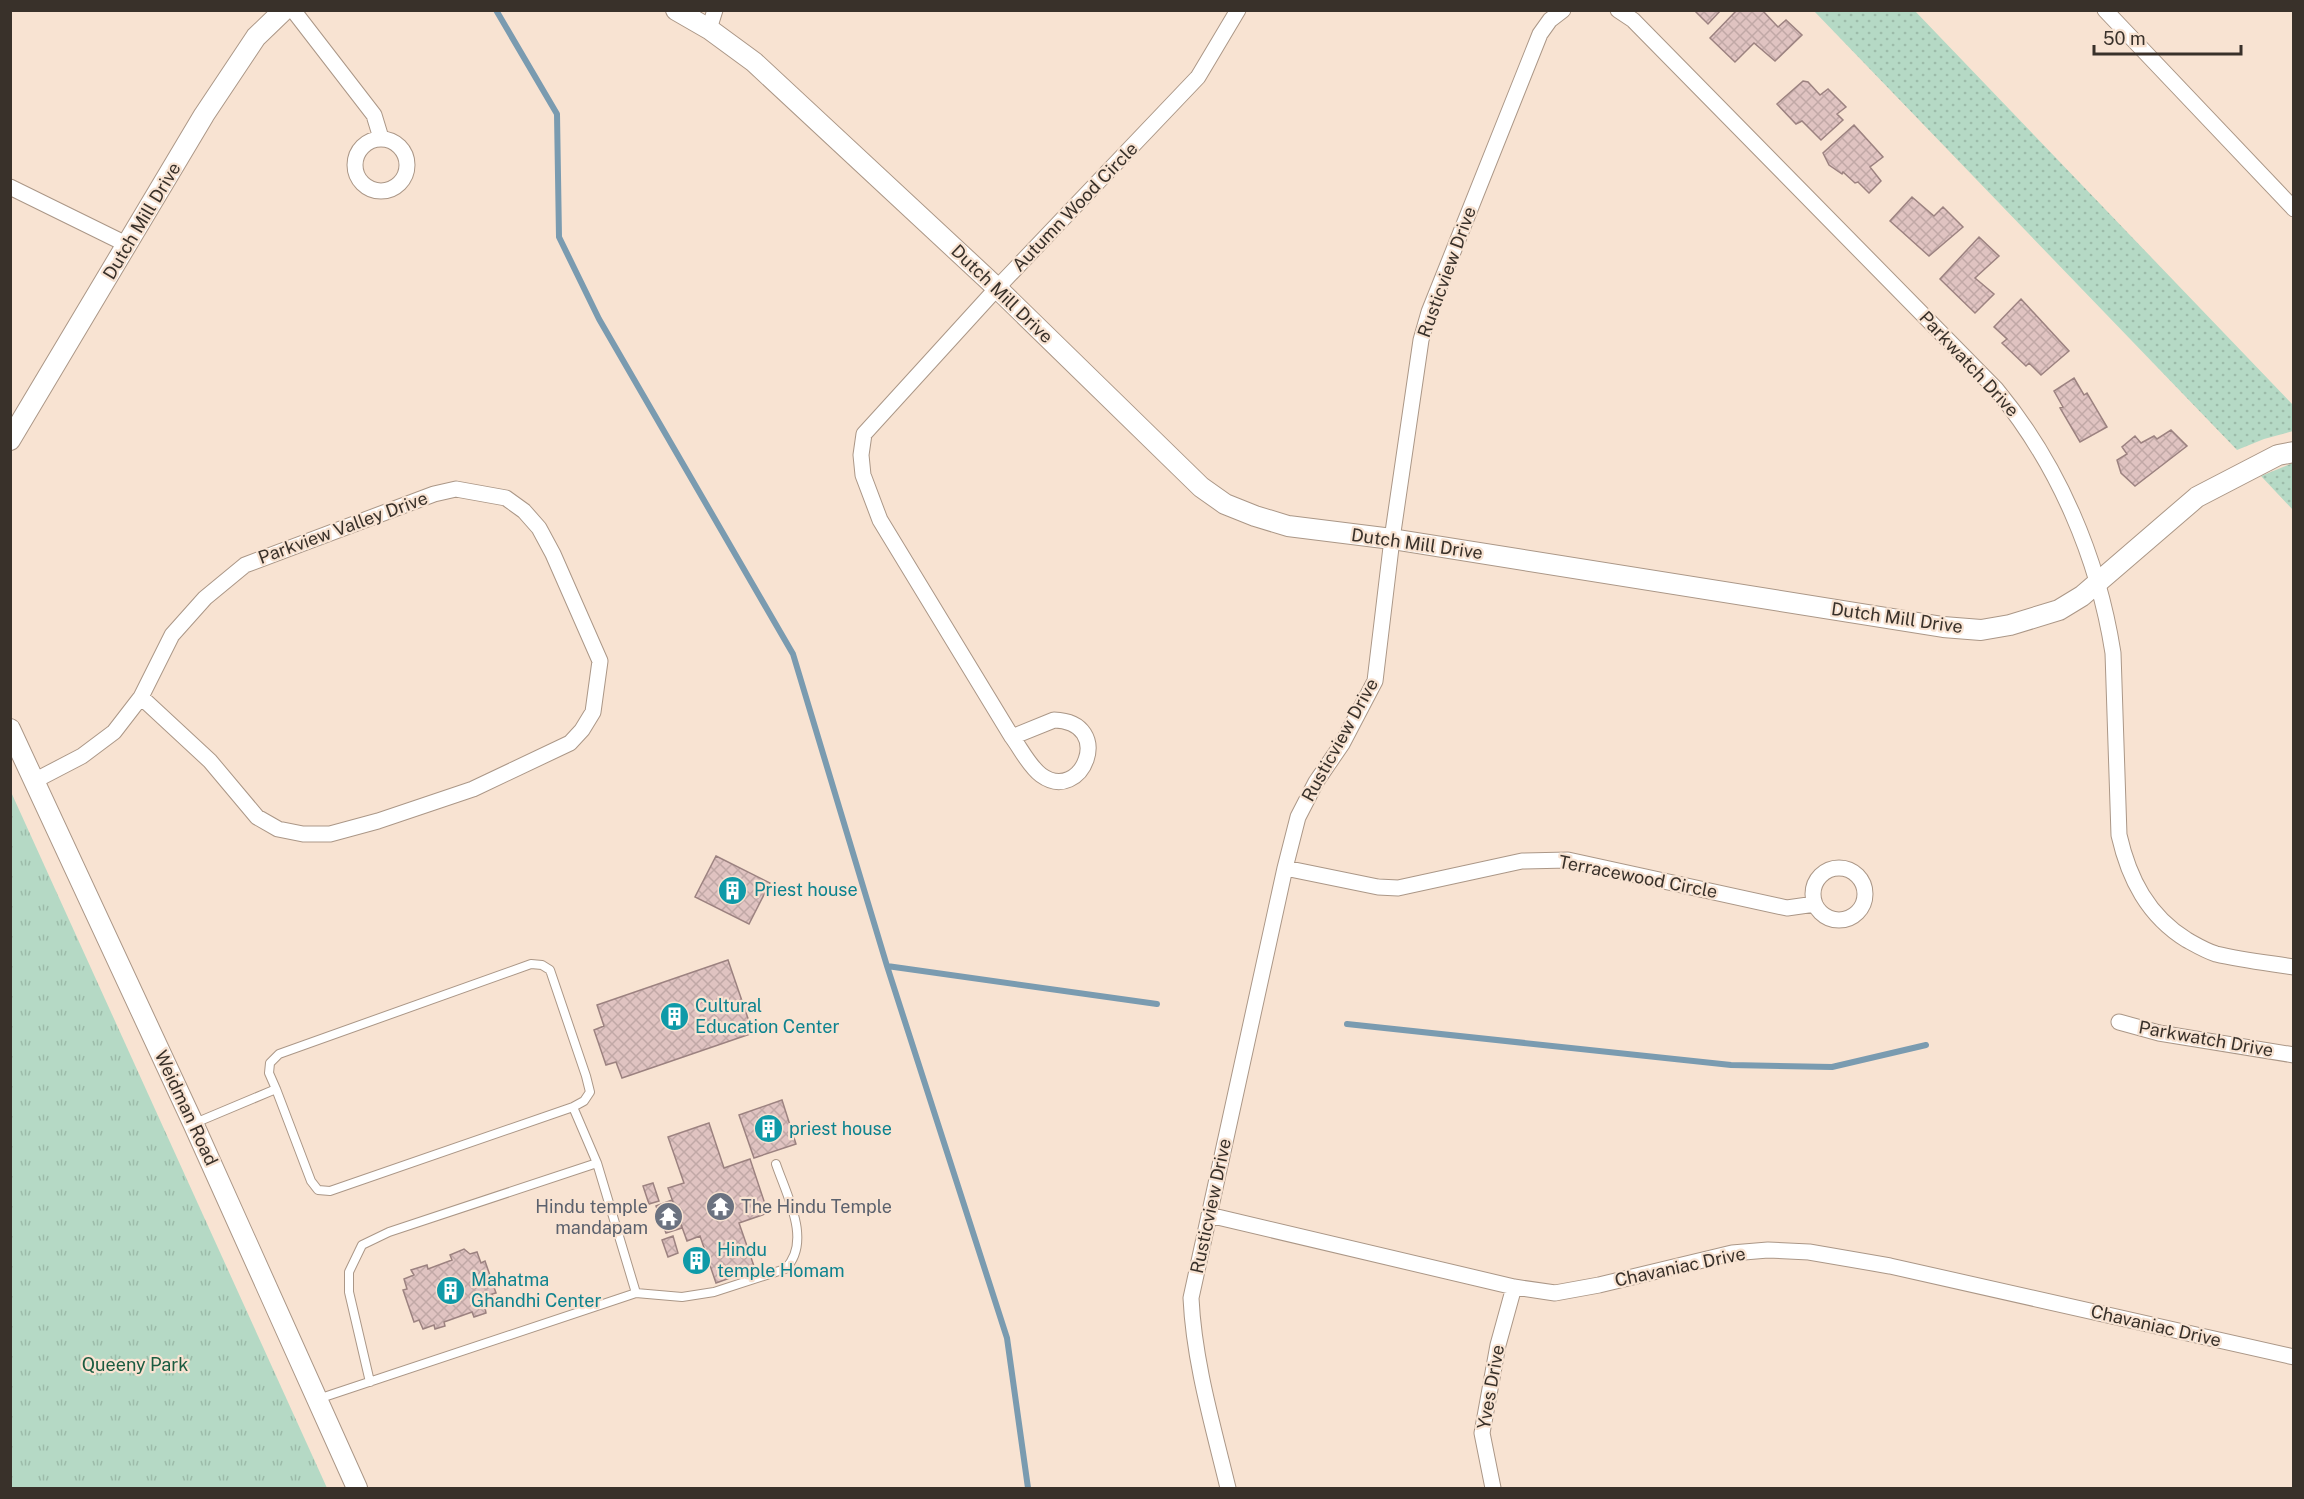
<svg xmlns="http://www.w3.org/2000/svg" width="2304" height="1499" font-family="'Public Sans',sans-serif">
<style>
.grass{fill:url(#grass-dots)}
.park{fill:url(#park-tufts)}
.lines{fill:none;stroke-linecap:round;stroke-linejoin:round}
.stream{stroke:#7a9bb0;stroke-width:6}
.building{fill:url(#building-cross-hatch);stroke:#9c8280;stroke-width:1.5}
.service-casing{stroke:#ab9787;stroke-width:10}
.minor-casing{stroke:#ab9787;stroke-width:17}
.tertiary-casing{stroke:#ab9787;stroke-width:22}
.service{stroke:#fff;stroke-width:8}
.minor{stroke:#fff;stroke-width:15}
.tertiary{stroke:#fff;stroke-width:20}
.labels{text-anchor:middle;stroke-width:4.5;stroke-linejoin:round;paint-order:stroke}
.street-label{font-size:18px;fill:#39312a;stroke:#f8e3d2}
.culture-label{font-size:18px;fill:#0d838f;stroke:#f8e3d2;text-anchor:start}
.worship-label{font-size:18px;fill:#5b616d;stroke:#f8e3d2;text-anchor:end}
.park-label{font-size:18px;fill:#1a5b40;stroke:#f8e3d2}
</style>
<defs>
<pattern id="grass-dots" width="8" height="8" patternUnits="userSpaceOnUse" patternTransform="scale(1.5)"><rect width="8" height="8" fill="#b5d9c5"/><path d="M2 2h.1M6 6h.1" fill="none" stroke="#9cbba9" stroke-width="1.8" stroke-linecap="round"/></pattern>
<pattern id="park-tufts" width="24" height="20" patternUnits="userSpaceOnUse" patternTransform="scale(1.5)"><rect width="24" height="20" fill="#b5d9c5"/><path d="M3 7l-1-3M5 7V3M7 7l1-3M15 17l-1-3M17 17v-4M19 17l1-3" fill="none" stroke="#9cbba9"/></pattern>
<pattern id="building-cross-hatch" width="8" height="8" patternUnits="userSpaceOnUse" patternTransform="scale(1.5)"><rect width="8" height="8" fill="#e0c3c1"/><path d="M0 0l8 8M0 8l8-8" fill="none" stroke="#c1a8a6"/></pattern>
</defs>
<rect width="100%" height="100%" fill="#f8e3d2"/>
<!-- grass -->
<path class="grass" d="M1814,11H1915L2293,405V431L2264,439L2237,450Z
M2293,463H2294L2293,510L2261,476Z"/>
<!-- park -->
<path class="park" d="M10,792H11L327,1488H11Z"/>
<g class="lines">
<!-- stream -->
<path class="stream" d="M496,10L557,114L559,237L599,319L793,654L887,966L1007,1338L1028,1488
M887,966L1157,1004
M1347,1024L1731,1065L1832,1067L1926,1045"/>
</g>
<!-- building -->
<path class="building" d="M1694,10H1721L1708,24Z
M1737,10H1762L1778,27L1786,20L1802,35L1775,61L1754,43L1735,62L1710,38Z
M1803,81L1808,82L1820,95L1828,89L1846,107L1837,114L1843,120L1821,140L1802,121L1796,124L1777,104Z
M1854,125L1883,157L1870,167L1881,181L1869,193L1858,182L1855,183L1843,172L1842,174L1829,165L1823,153Z
M1912,197L1934,216L1943,207L1963,227L1929,256L1890,221Z
M1979,237L1999,256L1975,278L1994,294L1975,313L1940,279Z
M2021,299L2069,351L2041,375L2029,363L2026,366L2002,343L2007,339L1994,327Z
M2074,378L2084,395L2087,393L2107,427L2080,442L2060,408L2063,407L2054,391Z
M2171,430L2187,446L2135,486L2121,473L2117,460L2127,454L2122,447L2135,436L2141,443L2154,436L2157,439Z
M716,856L770,883L749,924L695,897Z
M728,960L753,1033L622,1078L616,1062L606,1065L594,1030L604,1026L597,1005Z
M782,1100L796,1144L754,1158L739,1115Z
M709,1123L724,1168L750,1159L768,1213L739,1223L755,1269L716,1283L700,1236L687,1241L668,1188L684,1183L668,1137Z
M653,1183L659,1201L649,1204L643,1186Z
M672,1200L682,1228L666,1233L656,1206Z
M673,1236L678,1253L668,1257L662,1240Z
M464,1249L470,1254L477,1252L481,1263L485,1261L496,1293L492,1294L496,1305L485,1308L486,1313L474,1317L472,1312L444,1322L445,1326L435,1329L434,1325L423,1329L419,1320L414,1322L403,1290L407,1289L404,1279L414,1275L411,1270L427,1265L428,1269L452,1260L450,1255Z
M701,1249L706,1264L690,1269L685,1255Z"/>
<g class="lines">
<defs>
<path id="service" d="M573,1107L597,1163
M195,1123L276,1089L311,1181L318,1190L330,1191L573,1107L584,1101L590,1092L586,1076L550,970L542,965L531,964L279,1054L270,1063L269,1073L276,1089
M636,1293L682,1297L714,1292L785,1269C813,1242 786,1194 776,1164
M318,1399L636,1293L597,1163L389,1232L362,1245L349,1272V1292L370,1382"/>
<path id="minor" d="M293,10L374,115L381,138
M1618,10L1633,20L1996,389C2058,464 2098,557 2113,653L2119,835C2129,879 2148,916 2187,940C2196,945 2206,951 2216,954C2241,960 2268,963 2294,967
M2105,10L2294,209
M709,29L715,10
M355 165a26 26 0 1 1 52 0a26 26 0 1 1-52 0Z
M10,187L128,245
M1054,720C1116,722 1082,805 1041,775C1029,766 1021,749 1012,737Z
M1012,737L880,520L863,475L861,455L864,434L997,288L1198,77L1238,10
M34,781L82,756L114,732L141,697L172,635L205,598L245,565L434,494L456,489L506,498L524,511L539,528L553,554L600,661L593,712L582,730L570,743L473,789L378,821L330,834H303L278,829L257,817L210,761L141,697
M1285,868L1378,887L1398,888L1522,861L1568,860L1787,908L1815,904
M1813 894a26 26 0 1 1 52 0a26 26 0 1 1-52 0Z
M2119,1022L2159,1033L2294,1055
M1209,1215L1514,1287L1555,1293L1599,1285L1732,1253L1768,1250L1809,1252L1890,1266L2294,1357
M1228,1488C1213,1426 1194,1362 1191,1298L1285,868L1298,817L1316,782L1342,744L1375,681L1392,539L1421,340L1429,312L1540,34L1550,20L1563,10
M1493,1488L1482,1433L1498,1345L1514,1287"/>
<path id="tertiary" d="M676,10L709,29L754,62L997,288L1201,487L1225,504L1255,516L1288,526L1392,539L1943,627L1981,630L2010,625L2059,610L2082,596L2197,497L2278,455L2294,452
M10,440L204,115L256,37L284,10
M10,729L193,1123L357,1488"/>
</defs>
<!-- service casing -->
<use href="#service" class="service-casing"/>
<!-- minor casing -->
<use href="#minor" class="minor-casing"/>
<!-- tertiary casing -->
<use href="#tertiary" class="tertiary-casing"/>
<!-- service -->
<use href="#service" class="service"/>
<!-- minor -->
<use href="#minor" class="minor"/>
<!-- tertiary -->
<use href="#tertiary" class="tertiary"/>
</g>
<!-- icons -->
<defs>
<symbol id="building-disc" viewBox="-11 -11 22 22"><circle r="9.5" fill="#0f9aa8" stroke="#f8e3d2"/><path d="M-4-6H4V6H1V3H-1V6H-4ZM-2.5-4.3h1.7v1.8h-1.7ZM.8-4.3h1.7v1.8H.8ZM-2.5-1h1.7V.8h-1.7ZM.8-1h1.7V.8H.8Z" fill="#fff"/></symbol>
<symbol id="temple-disc" viewBox="-11 -11 22 22"><circle r="9.5" fill="#6b7280" stroke="#f8e3d2"/><path d="M0-6L5-2H3V0L6.5 2.5H4V6H1.5V3h-3V6H-4V2.5H-6.5L-3 0V-2H-5Z" fill="#fff"/></symbol>
</defs>
<g fill-rule="evenodd">
<use href="#building-disc" x="716" y="874" width="33" height="33"/>
<use href="#building-disc" x="658" y="1000" width="33" height="33"/>
<use href="#building-disc" x="752" y="1112" width="33" height="33"/>
<use href="#temple-disc" x="704" y="1190" width="33" height="33"/>
<use href="#temple-disc" x="652" y="1200" width="33" height="33"/>
<use href="#building-disc" x="680" y="1244" width="33" height="33"/>
<use href="#building-disc" x="434" y="1274" width="33" height="33"/>
</g>
<g class="labels">
<!-- street labels -->
<g class="street-label">
<text transform="translate(1075 207) rotate(-46)" y="6">Autumn Wood Circle</text>
<text transform="translate(142 221) rotate(-59)" y="6">Dutch Mill Drive</text>
<text transform="translate(1447 272) rotate(-70)" y="6">Rusticview Drive</text>
<text transform="translate(1002 294) rotate(44)" y="6">Dutch Mill Drive</text>
<text transform="translate(1969 364) rotate(47)" y="6">Parkwatch Drive</text>
<text transform="translate(343 528) rotate(-20)" y="6">Parkview Valley Drive</text>
<text transform="translate(1417 544) rotate(8)" y="6">Dutch Mill Drive</text>
<text transform="translate(1897 618) rotate(8)" y="6">Dutch Mill Drive</text>
<text transform="translate(1340 740) rotate(-61)" y="6">Rusticview Drive</text>
<text transform="translate(1638 877) rotate(11)" y="6">Terracewood Circle</text>
<text transform="translate(2206 1039) rotate(10)" y="6">Parkwatch Drive</text>
<text transform="translate(186 1108) rotate(65)" y="6">Weidman Road</text>
<text transform="translate(1211 1206) rotate(-78)" y="6">Rusticview Drive</text>
<text transform="translate(1680 1267) rotate(-12)" y="6">Chavaniac Drive</text>
<text transform="translate(2156 1326) rotate(13)" y="6">Chavaniac Drive</text>
<text transform="translate(1491 1387) rotate(-80)" y="6">Yves Drive</text>
</g>
<!-- culture labels -->
<g class="culture-label">
<text x="754" y="896">Priest house</text>
<text x="695" y="1012">Cultural<tspan x="695" dy="21">Education Center</tspan></text>
<text x="789" y="1135">priest house</text>
<text x="717" y="1256">Hindu<tspan x="717" dy="21">temple Homam</tspan></text>
<text x="471" y="1286">Mahatma<tspan x="471" dy="21">Ghandhi Center</tspan></text>
</g>
<!-- worship labels -->
<g class="worship-label">
<text x="648" y="1213">Hindu temple<tspan x="648" dy="21">mandapam</tspan></text>
<text x="741" y="1213" text-anchor="start">The Hindu Temple</text>
</g>
<!-- park labels -->
<g class="park-label">
<text x="135" y="1371">Queeny Park</text>
</g>
</g>
<!-- border -->
<rect width="2304" height="1499" fill="none" stroke="#39312a" stroke-width="24"/>
<!-- scale -->
<path d="M2094 45v9h147v-9" fill="none" stroke="#39312a" stroke-width="3"/>
<text x="2103" y="45" font-size="18" fill="#39312a" stroke="#f8e3d2" stroke-width="4.5" paint-order="stroke">50 m</text>
</svg>
